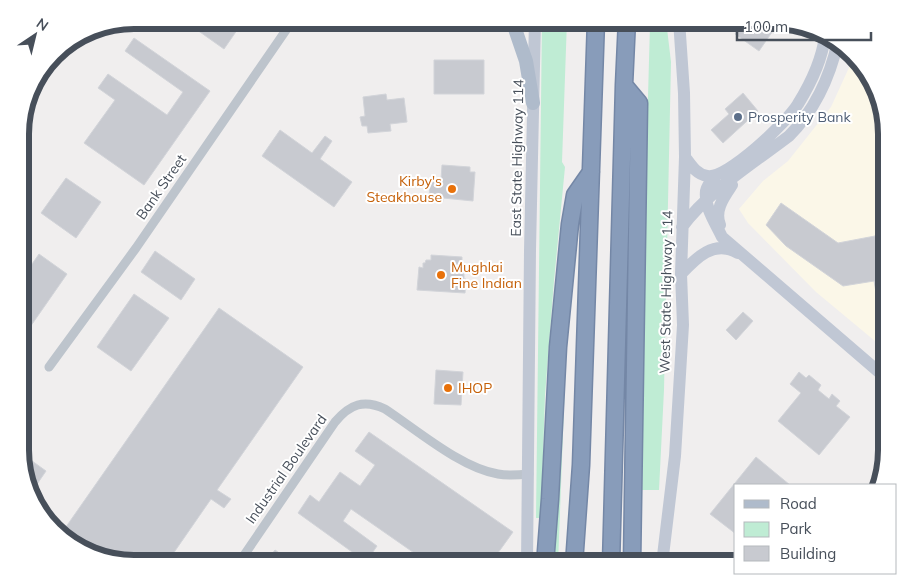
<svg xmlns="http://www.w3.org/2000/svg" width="907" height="584" font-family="Mulish,sans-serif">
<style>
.commercial{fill:#fbf7e8}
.green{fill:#bfecd4}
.building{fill:#c8cad0;stroke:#d2d4d9}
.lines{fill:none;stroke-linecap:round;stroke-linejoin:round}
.highway-casing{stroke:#7487a6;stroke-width:19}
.street{stroke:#bdc4cc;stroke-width:9}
.secondary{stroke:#c0c7d4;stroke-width:12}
.primary{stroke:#afbbcb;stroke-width:14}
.highway{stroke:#889cba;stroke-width:16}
.service-dot{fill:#5c6f8a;stroke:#fff;stroke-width:2}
.food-dot{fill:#e8710a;stroke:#fff;stroke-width:2}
.labels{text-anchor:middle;stroke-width:4;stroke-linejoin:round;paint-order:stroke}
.service-label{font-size:14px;fill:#4e5e75;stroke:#fff;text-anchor:start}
.street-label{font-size:14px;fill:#474f5a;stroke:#fff}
.food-label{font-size:14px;fill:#c56008;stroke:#fff;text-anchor:start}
.rim{fill:none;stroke:#474f5a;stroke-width:6}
</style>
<rect width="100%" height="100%" fill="#f0eeee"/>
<!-- commercial -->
<path class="commercial" d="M852,56L872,77L887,127V351L816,292L748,223L739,209L763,181L788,161L831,107L852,61Z"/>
<!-- green -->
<path class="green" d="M542,20H567L562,162L565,167L554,281L545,395L541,518H536Z
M653,20H666L671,62L664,390L659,490H642L645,203L650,25Z
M563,355H566L558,564H550Z"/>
<!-- building -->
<path class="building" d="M183,20H244L224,49Z
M372,20H394L387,30Z
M745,20H773L779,22L759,51L735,34Z
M134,38L210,91L144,185L84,143L115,100L98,88L108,74L167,115L183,92L125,51Z
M434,60H484V94H434Z
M743,93L758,111L723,143L711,130L729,114L725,109Z
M386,94L387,100L404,98L407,122L390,124L391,131L368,133L367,126H362L360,117L365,116L363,97Z
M280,130L312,153L325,136L332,141L320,159L352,182L334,207L262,156Z
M442,165L470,167V172H475L473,201L443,198V202L429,201L430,179L441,180Z
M66,178L101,202L76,238L41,213Z
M781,203L838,243L875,236L878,231L887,230V331H883L874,281L843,286L786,246L766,225Z
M155,251L195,279L181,300L141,272Z
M39,254L67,274L21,340V271L25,274Z
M431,255L462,257V271H464V279H466L465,293L417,290L419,267L423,268V263H425L426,260H431Z
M134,294L169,318L131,371L97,347Z
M219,308L303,367L217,490L231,499L224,508L211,499L166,564H134L70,545L61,534Z
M743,312L753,321L736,340L726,330Z
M436,370L463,372L461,405L434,404Z
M799,372L806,378L809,375L821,385L818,390L829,399L832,394L840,401L836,406L850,417L819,455L778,421L801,393L790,384Z
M369,432L513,532L490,564H430L351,509L343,521L377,546L366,562L298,513L310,495L319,502L340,472L360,486L375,465L355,451Z
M21,453L46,471L31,493L21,465Z
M756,457L790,485H736V534L710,514Z
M275,550L295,564H264Z"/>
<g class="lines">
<defs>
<path id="highway" d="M624,85L639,103L632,564
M545,564L550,499L558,347L570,224L575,195L591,172
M574,564L581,465L596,20
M611,564L624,85L627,20"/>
</defs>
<!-- highway casing -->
<use href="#highway" class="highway-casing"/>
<!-- street -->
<path class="street" d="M49,367L136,248L293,20
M238,564L335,422C350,404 364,399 385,409C417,430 461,468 498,474C508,476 519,475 529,474"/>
<!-- secondary -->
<path class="secondary" d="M685,157C691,165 696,174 707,176C727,180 788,121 798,104C811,83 822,60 825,36
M715,177C711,181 707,186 706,191C704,207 716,224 722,237L887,379
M720,225C714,210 724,197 732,185
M682,227C707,192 755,162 789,136C816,109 830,77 838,41
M681,274C696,258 714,239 738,253
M527,564L530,250L535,20
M662,564L675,456L683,325L681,274L685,157L684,93L679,20"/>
<!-- primary -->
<path class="primary" d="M512,20L526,61L533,103"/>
<!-- highway -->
<use href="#highway" class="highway"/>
</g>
<!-- markers -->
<circle class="service-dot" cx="738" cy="117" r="5"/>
<g class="food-dot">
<circle cx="452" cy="189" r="5"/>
<circle cx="441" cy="275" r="5"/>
<circle cx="448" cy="388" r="5"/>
</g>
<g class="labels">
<!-- service labels -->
<g class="service-label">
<text x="748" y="122">Prosperity Bank</text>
</g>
<!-- street labels -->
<g class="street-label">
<text transform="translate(517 158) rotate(-89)" y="5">East State Highway 114</text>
<text transform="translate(161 187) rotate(-55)" y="5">Bank Street</text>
<text transform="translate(666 292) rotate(-89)" y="5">West State Highway 114</text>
<text transform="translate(286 469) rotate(-55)" y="5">Industrial Boulevard</text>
</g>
<!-- food labels -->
<g class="food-label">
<text x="442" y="186" text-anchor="end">Kirby's<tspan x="442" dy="16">Steakhouse</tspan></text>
<text x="451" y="272">Mughlai<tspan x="451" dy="16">Fine Indian</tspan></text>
<text x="458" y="393">IHOP</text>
</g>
</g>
<!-- crop -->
<path d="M0 0H907V584H0ZM134 29H773A105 105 0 0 1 878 134V450A105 105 0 0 1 773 555H134A105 105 0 0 1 29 450V134A105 105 0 0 1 134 29Z" fill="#fff" fill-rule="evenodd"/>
<path class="rim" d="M134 29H773A105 105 0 0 1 878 134V450A105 105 0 0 1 773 555H134A105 105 0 0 1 29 450V134A105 105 0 0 1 134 29Z"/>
<!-- legend -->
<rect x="734" y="484" width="162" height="90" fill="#ffffff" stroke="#b5b9bd"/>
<rect x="744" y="500" width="25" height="8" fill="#afbbcb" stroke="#b5b9bd"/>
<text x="780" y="509" font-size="15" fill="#474f5a">Road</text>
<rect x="744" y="522" width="25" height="15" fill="#bfecd4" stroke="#b5b9bd"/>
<text x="780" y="534" font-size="15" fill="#474f5a">Park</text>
<rect x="744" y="546" width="25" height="15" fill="#c8cad0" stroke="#b5b9bd"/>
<text x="780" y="559" font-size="15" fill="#474f5a">Building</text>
<!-- north arrow -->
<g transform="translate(35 35) rotate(35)" stroke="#ffffff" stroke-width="4" paint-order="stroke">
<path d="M0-4L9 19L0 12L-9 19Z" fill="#474f5a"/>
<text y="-8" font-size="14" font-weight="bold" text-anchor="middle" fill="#474f5a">N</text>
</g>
<!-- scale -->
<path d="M737 32v8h134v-8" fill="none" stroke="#474f5a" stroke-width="2.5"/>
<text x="744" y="32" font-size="15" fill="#474f5a" stroke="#ffffff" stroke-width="4" paint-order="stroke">100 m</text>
</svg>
